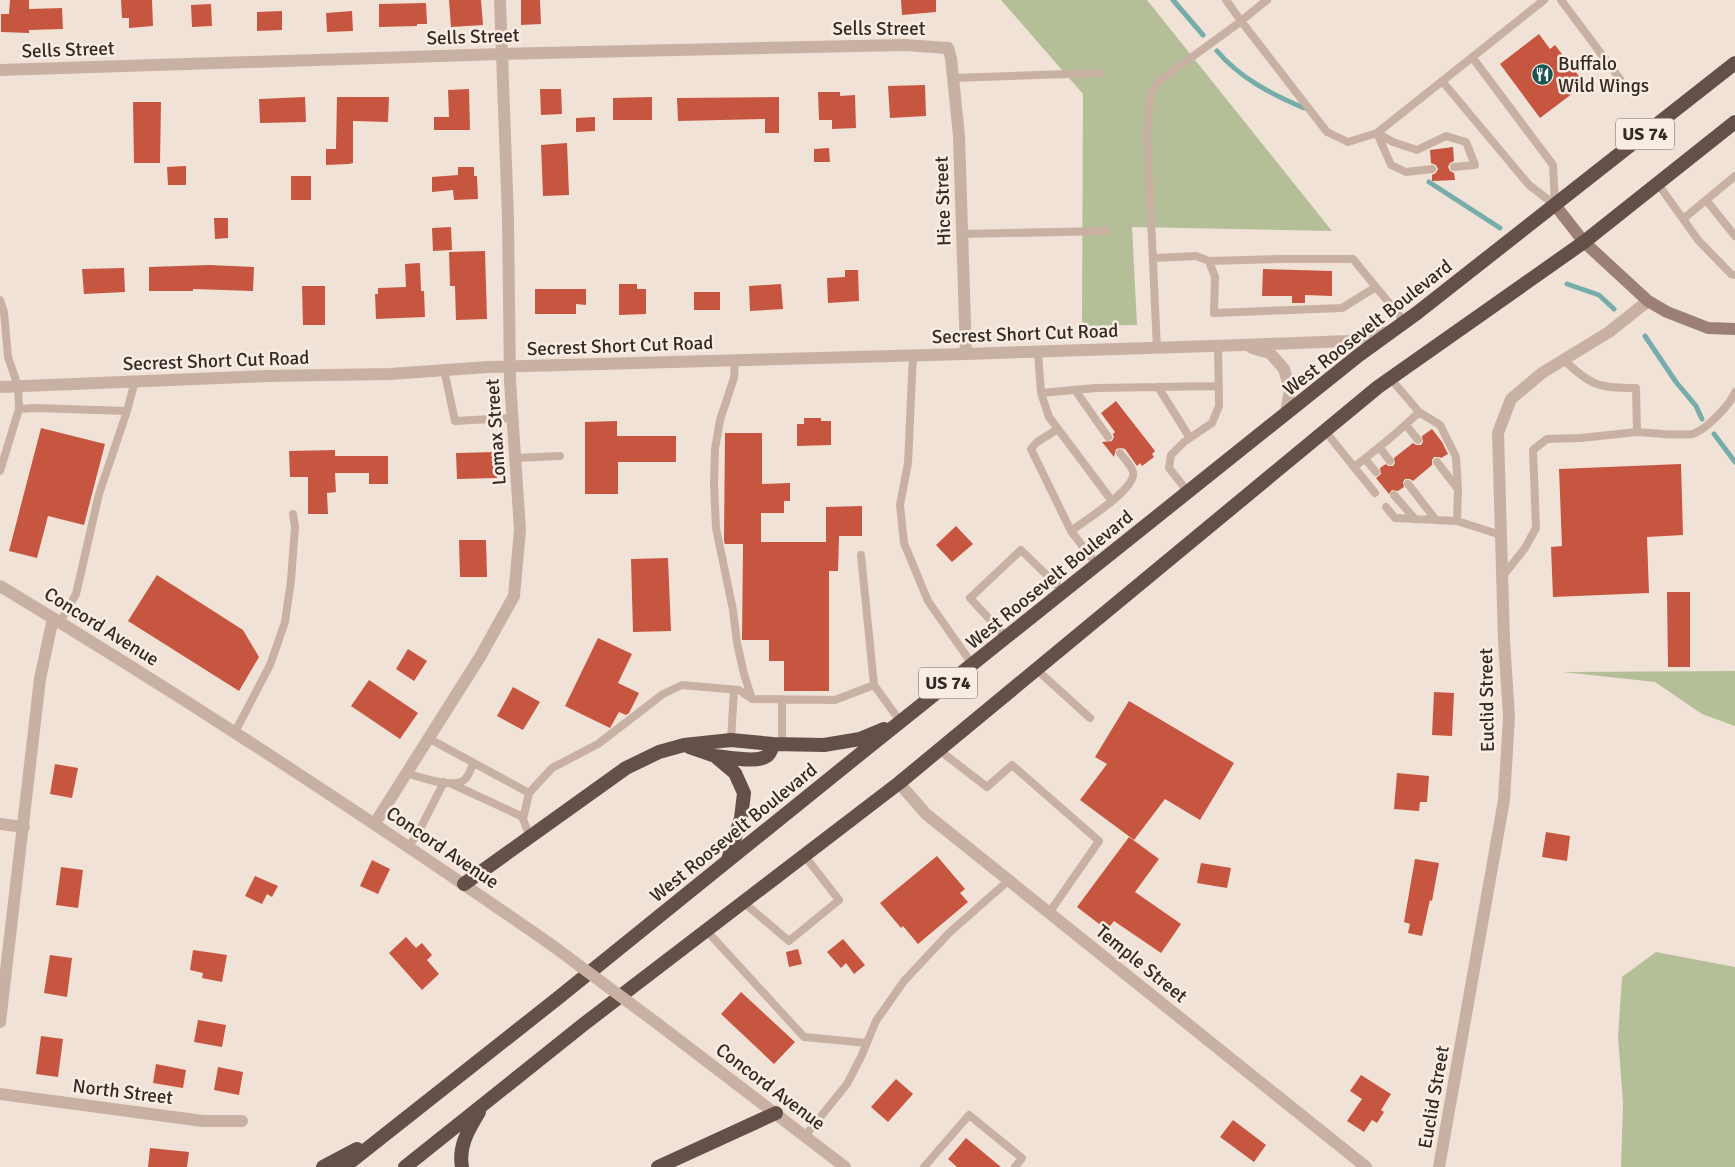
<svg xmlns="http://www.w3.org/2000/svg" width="1735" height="1167" font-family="Signika,sans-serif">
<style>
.green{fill:#b5bf97}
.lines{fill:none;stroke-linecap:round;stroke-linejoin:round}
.stream{stroke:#76adab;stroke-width:5}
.building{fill:#c65640}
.service{stroke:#c8b1a3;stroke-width:8}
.minor{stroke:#c8b1a3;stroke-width:12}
.tertiary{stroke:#c8b1a3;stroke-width:12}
.secondary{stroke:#9c8075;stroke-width:12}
.trunk{stroke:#645049;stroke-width:14}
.tertiary-bridge{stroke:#c8b1a3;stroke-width:12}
.labels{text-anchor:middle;stroke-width:5;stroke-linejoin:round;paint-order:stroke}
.shield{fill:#f9ede3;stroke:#6e645e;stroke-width:1}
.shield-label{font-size:18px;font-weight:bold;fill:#332925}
.street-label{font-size:19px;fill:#332925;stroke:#f9ede3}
.poi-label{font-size:19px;fill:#332925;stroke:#f9ede3;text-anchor:start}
</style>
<rect width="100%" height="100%" fill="#f1e2d7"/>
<!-- green -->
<path class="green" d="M1001,0H1147L1332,231L1132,227L1137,325L1082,326L1083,94Z
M1735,671V726L1702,714L1655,682L1563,672Z
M1656,952L1735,967V1167H1621L1623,1103L1618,1037L1622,977Z"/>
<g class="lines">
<!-- stream -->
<path class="stream" d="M1173,0L1203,35
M1217,51C1240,78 1271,94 1304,108
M1429,182L1500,228
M1567,284L1599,295L1614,309
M1645,336L1676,382L1696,406L1702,419
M1714,434L1735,462"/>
</g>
<!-- building -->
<path class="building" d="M10,0H29V9L62,8L63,29L29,30V33L1,32V14H9Z
M121,0H152L153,26L129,28V18H122Z
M449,0H481L483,25L451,27Z
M521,0H540L541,24L521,25Z
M901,0H936V12L902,15Z
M426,3L427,24H417V26L379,27V4Z
M211,4L212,26L192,27L191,5Z
M282,11V30L257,31V12Z
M352,11L353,31L327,32L326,13Z
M1539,34L1550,49L1555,45L1585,84L1540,118L1500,64Z
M925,85L926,116L890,118L888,86Z
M469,89L470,130H434V117H449L448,90Z
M540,89H561L562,114L541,115Z
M818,92H840V96L855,95L856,128L832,129V120H819Z
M305,97L306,122L260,123L259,99Z
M337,97H389L388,122L353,121V163L349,164L326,165V149H336Z
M652,97V120H613V98Z
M779,97V133H765V119L678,121L677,98Z
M133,102H161L160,163H134Z
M595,117V131L576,132V118Z
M567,143L569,195L543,196L541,145Z
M1453,147L1454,161L1450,163L1448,167L1450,171L1454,173L1455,180L1432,181V175L1436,173L1438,169L1436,165L1431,163L1430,150Z
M829,148L830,162H814V149Z
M186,166V185H168L167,167Z
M458,167H474V176H477L478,199L454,200L453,190L432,192V177L458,175Z
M291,176H311V200H291Z
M214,218H228V238L215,239Z
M451,227L452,250L433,251L432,228Z
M485,251L487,319L456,320L455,286H450L449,252Z
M420,263L421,291H424L425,317L376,319L375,294H378V288L406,287L405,264Z
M209,265L254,267L253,291L193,289V291H149V267Z
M124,268L125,292L84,294L82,269Z
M1263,269L1332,271V296L1305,295V303H1292V296H1262Z
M845,270H858L859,301L828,303L827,278L845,277Z
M619,284H637V289H646V314L619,315Z
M781,284L783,309L750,311L749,286Z
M302,286H325V325H303Z
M535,289H586V305L576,304V314H535Z
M694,292H720V310H694Z
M1116,401L1155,451L1152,454L1154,457L1142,466L1140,463L1137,466L1125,449L1121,448L1116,449L1114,457L1102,442L1112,441L1114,437L1113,434L1115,432L1101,413Z
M804,418H821V421H831V445L797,446V424H804Z
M617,421V436H676V462H618V494H585V422Z
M41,428L105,444L84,525L48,516L37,558L9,551Z
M1432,429L1442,442L1448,454L1441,458L1439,457H1434L1432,460V465L1413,481L1410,479H1405L1403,482L1404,487L1398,491L1392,490L1389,494L1376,478L1381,474L1380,468L1386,464L1388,466H1393L1395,463L1394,458L1413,443L1416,445H1421L1423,442L1422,436Z
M725,433H762V484L790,483V501H784V513H761V542H826V507L862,506V536H839L838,571H829V691H784V661H769V640H742L743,544H725L724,541Z
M335,450V456H388V484H369V473H335L336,492L327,493L328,514H308V477H290L289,451Z
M496,452L497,478L457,479L456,453Z
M1681,464L1683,535L1647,537L1649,593L1553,597L1551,547L1562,546L1559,469Z
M956,526L973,544L952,562L936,545Z
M459,540H486L487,577H460Z
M668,558L671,631L633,632L631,559Z
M157,575L243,630L259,657L239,691L128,621Z
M1667,592H1690V667H1668Z
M598,638L632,654L618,683L639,693L629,713L626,715L619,712L610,728L565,706Z
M408,649L427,661L414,681L396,669Z
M369,680L418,713L400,739L351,706Z
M513,687L540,702L523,730L497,716Z
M1434,692L1454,693L1452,736L1432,735Z
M1129,701L1234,763L1200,820L1165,799L1134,840L1080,800L1107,764L1095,757Z
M55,764L78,768L72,798L50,794Z
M1397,773L1429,776L1427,802H1420L1419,811L1394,809Z
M1546,832L1570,836L1567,861L1542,857Z
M1129,837L1159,859L1135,892L1181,924L1161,953L1114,921L1107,930L1077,907Z
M937,856L965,889L960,893L968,902L918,944L903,926L901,928L880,903Z
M1415,859L1439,863L1432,901L1430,900L1422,936L1408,933L1410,924L1404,922Z
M372,860L390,869L378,894L360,886Z
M1201,863L1231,868L1227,888L1197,883Z
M61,867L83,870L78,908L56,905Z
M255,876L278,886L272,897L267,894L262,904L245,896Z
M406,937L416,948L422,943L432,955L427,960L439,974L422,990L389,953Z
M843,939L865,965L854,974L846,963L841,968L827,952Z
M798,949L802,964L789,967L786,952Z
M193,950L227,955L222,982L202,978L203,973L190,970Z
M50,955L72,958L67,997L44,993Z
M741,992L795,1042L774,1064L721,1014Z
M198,1020L226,1025L222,1047L194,1042Z
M41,1036L63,1039L58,1077L36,1074Z
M156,1064L186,1070L183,1088L153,1083Z
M218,1067L243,1072L239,1095L214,1090Z
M1361,1075L1391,1094L1381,1110L1384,1112L1377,1123L1372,1120L1364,1132L1347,1121L1362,1099L1350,1091Z
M896,1079L913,1094L888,1122L871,1107Z
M1233,1120L1266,1145L1254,1162L1220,1137Z
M966,1138L1001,1167H957L948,1159Z
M150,1148L189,1152L187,1167H148Z"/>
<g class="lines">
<!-- service -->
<path class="service" d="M1226,0L1241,21L1327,132L1348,142L1377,133L1544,0
M1561,0L1620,79
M953,78L1100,73
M1442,81L1529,185L1555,205L1553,165L1472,57
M1432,169L1406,172L1391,165L1377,133L1393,142L1417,150L1446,136L1466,142L1475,165L1454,167
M1658,184L1698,240L1731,274L1735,275
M1706,200L1735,236
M1683,219L1735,176
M962,234L1106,231
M1153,258L1196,256L1209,261L1278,259H1353L1376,287L1342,308L1214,313L1215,277L1209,261
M1376,287L1405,322
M0,300L4,312L8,357L18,386L19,409L0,471
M1157,348L1147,135L1150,95L1159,81L1236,25L1267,0
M1038,352L1041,393
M913,356L908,463L900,505L904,543L928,601L972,664
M735,361L734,378L720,420L715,449L714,483L716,528L733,610L737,643L744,674L752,699
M444,370L455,421L512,418
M1158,387L1190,438
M1075,390L1108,437
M19,409L36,408L127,411
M1419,412L1440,425L1456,457L1458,489L1457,521L1501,535
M1406,425L1418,440
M1058,429L1037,442L1031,449L1071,531
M1325,431L1354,467C1376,450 1399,432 1419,412L1390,378
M1637,432C1651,433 1679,436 1692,434C1705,431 1731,404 1735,392
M1379,447L1390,461
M515,458L560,456
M1365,459L1376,472
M1437,462L1458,489
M1354,467L1375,493
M1408,484L1436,520
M1188,492L1169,468L1171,455L1184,442L1212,423L1219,406L1218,346
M1394,495L1415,519
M1112,501L1049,417L1041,393L1096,388L1219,386
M1386,507L1395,518L1457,521
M861,555L874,685L900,721
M1097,565L1071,531C1084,521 1137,489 1133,472C1132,466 1124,458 1120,453
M1502,577L1525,548L1536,528L1533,450L1547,439L1581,438L1637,432L1636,388C1599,388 1591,386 1564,360
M60,622L76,594L99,494L127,411L135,381
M1006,637L970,598L1021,550L1063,591
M1036,669L1090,718
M782,699V744
M235,732L270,665L285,622L291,580L295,527L293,514
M428,738L529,793
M731,740L734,690
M939,750L987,787L1012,765L1099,841L1049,913
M406,773C419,777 453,789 464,780C469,776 471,769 473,763
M452,784L523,817
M530,837L523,819L529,793L552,768L598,744L663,694L682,685L739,690L752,699L835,700L874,685
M409,846L418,833L444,782
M743,902L789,941L839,900L804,855
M706,930L804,1037L867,1043
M805,1136L847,1084L861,1057L876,1021L904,981L950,932L1008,881
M924,1167L969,1115L1022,1158L1015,1167"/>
<!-- minor -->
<path class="minor" d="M0,70L502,54L721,49L904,45L948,48L951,58L959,136L966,354
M1242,345L1348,341L1391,331
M1252,348L1270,353L1284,369L1290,389L1286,414
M899,783L926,814L1366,1167
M375,823L480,657L514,596L520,530L510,381L508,218L500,0
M0,824L24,827
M0,1022L40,679L53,618
M0,1094L203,1121H242
M1439,1167L1504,800L1509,717L1504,640L1498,433L1511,399L1542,373L1609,332L1648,301"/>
<!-- tertiary -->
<path class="tertiary" d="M0,387L266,376L390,374L488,367L966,354L1242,345
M0,586C189,700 372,820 553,946
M658,1024L845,1167"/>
<!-- secondary -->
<path class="secondary" d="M1555,205L1584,242L1648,301L1667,312L1708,328L1735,329"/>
<!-- trunk -->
<path class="trunk" d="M689,747L715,756L735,773L744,793L741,818L728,860
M715,756C728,757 759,764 768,755C771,752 772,748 773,744
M464,884L626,768L659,752L684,745L731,740L773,744L824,745L860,739L884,729
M323,1167L357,1149
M344,1167L558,998L870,746L1359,355L1417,313L1735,63
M405,1167L584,1024L899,783L1378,387L1584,242L1735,122
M462,1167C458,1146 469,1129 479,1112
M658,1167L776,1113"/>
<!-- tertiary-bridge -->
<path class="tertiary-bridge" d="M553,946L658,1024"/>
</g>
<!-- icons -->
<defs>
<symbol id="restaurant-disc" viewBox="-11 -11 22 22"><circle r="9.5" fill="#1b5453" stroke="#f9ede3"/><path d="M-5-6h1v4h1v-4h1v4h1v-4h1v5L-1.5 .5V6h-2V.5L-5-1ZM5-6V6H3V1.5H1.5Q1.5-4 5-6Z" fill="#fff"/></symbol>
</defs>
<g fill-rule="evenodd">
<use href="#restaurant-disc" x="1530" y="62" width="25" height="25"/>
</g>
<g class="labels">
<!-- shield labels -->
<g class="shield">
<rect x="1616" y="118.5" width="58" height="31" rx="4"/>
<rect x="919" y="667.5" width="58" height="31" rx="4"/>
</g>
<g class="shield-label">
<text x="1645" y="140">US 74</text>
<text x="948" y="689">US 74</text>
</g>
<!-- street labels -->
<g class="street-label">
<text x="879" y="35">Sells Street</text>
<text transform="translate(473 36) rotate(-2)" y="7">Sells Street</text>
<text transform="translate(68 49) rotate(-2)" y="7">Sells Street</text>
<text transform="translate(942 201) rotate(-92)" y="7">Hice Street</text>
<text transform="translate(1367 327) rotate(-38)" y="7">West Roosevelt Boulevard</text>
<text transform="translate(1025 333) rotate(-2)" y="7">Secrest Short Cut Road</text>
<text transform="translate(620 345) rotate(-2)" y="7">Secrest Short Cut Road</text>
<text transform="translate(216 360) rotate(-2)" y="7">Secrest Short Cut Road</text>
<text transform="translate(495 432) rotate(-94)" y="7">Lomax Street</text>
<text transform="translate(1049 579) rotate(-39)" y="7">West Roosevelt Boulevard</text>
<text transform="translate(102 626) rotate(32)" y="7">Concord Avenue</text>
<text transform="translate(1486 700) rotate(-91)" y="7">Euclid Street</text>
<text transform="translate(733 832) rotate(-39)" y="7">West Roosevelt Boulevard</text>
<text transform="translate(443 847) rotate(34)" y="7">Concord Avenue</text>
<text transform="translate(1142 963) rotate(39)" y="7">Temple Street</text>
<text transform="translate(771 1086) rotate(37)" y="7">Concord Avenue</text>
<text transform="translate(123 1091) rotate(7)" y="7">North Street</text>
<text transform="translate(1433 1097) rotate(-80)" y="7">Euclid Street</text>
</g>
<!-- poi labels -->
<g class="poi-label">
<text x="1558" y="70">Buffalo<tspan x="1558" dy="22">Wild Wings</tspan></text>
</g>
</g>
</svg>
